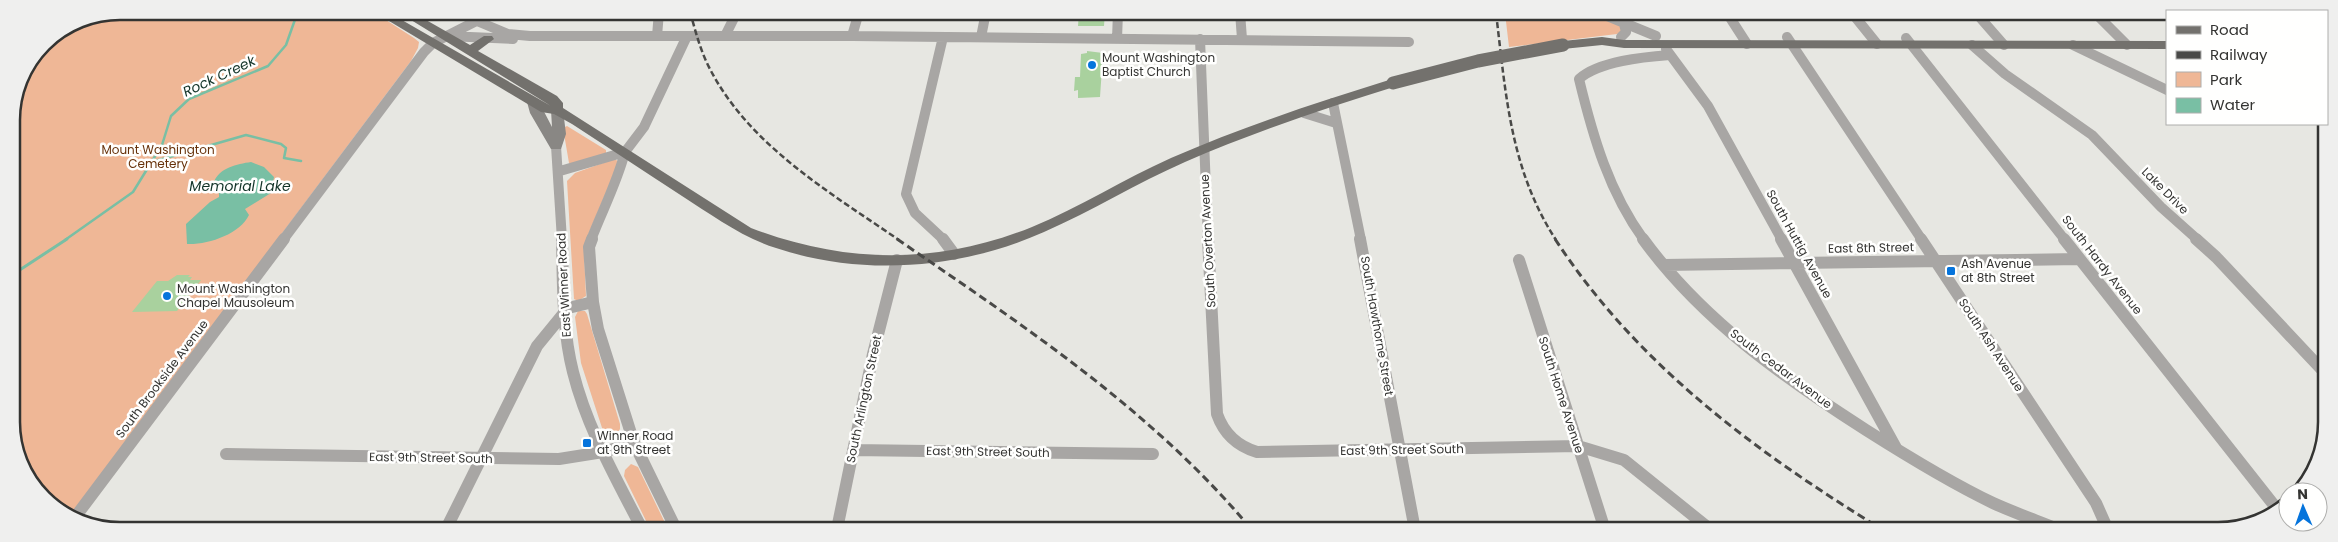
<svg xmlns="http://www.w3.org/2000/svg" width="2338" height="542" font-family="Poppins,sans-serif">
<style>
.green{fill:#efb796}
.water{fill:#79bfa4}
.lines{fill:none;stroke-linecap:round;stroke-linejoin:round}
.stream-far1{stroke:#79bfa4;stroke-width:2.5}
.stream{stroke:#79bfa4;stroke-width:3}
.building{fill:#a9d19e}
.street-far1{stroke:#a8a6a4;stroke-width:10}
.street{stroke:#a8a6a4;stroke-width:12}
.secondary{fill:#898784;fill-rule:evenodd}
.primary{fill:#73716d;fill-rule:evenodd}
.rail-far1{stroke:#494947;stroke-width:2.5;stroke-dasharray:6 3;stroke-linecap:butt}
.rail{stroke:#494947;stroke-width:3;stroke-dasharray:8 4.5;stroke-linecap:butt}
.primary-bridge{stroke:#73716d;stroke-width:13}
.poi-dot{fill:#0574dc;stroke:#fffffe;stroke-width:2}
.labels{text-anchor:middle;stroke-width:5;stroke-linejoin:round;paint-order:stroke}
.poi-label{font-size:12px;fill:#343432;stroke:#fffffe;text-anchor:start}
.park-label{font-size:12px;fill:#67320b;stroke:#fffffe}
.street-label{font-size:12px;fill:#343432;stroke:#fffffe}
.water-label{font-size:14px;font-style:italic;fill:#123328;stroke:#fffffe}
.rim{fill:none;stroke:#343432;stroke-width:2.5}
</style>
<rect width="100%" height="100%" fill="#e7e7e2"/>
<!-- green -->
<path class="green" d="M120,11H372L414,38L419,42L418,48L411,61L72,514L43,499L13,443L11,114L20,78L43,43L79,19Z
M1505,13H1519L1521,19L1603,16L1623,27V31L1617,34L1509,47Z
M567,126L606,150V153L573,164L569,163L563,128Z
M614,159L618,161V164L588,235L584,253L586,296L578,301L574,299L567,181L575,173Z
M578,311H585L587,314L620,424V429L616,435L607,436L604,434L581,363L575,317Z
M631,464L638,467L668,529H650L624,476L625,470Z"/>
<!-- water -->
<path class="water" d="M251,162L264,167L274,177L271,193L245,209L249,215C240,234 208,245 187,244L186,224L210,202L219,197V185L214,182C219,168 237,164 251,162Z"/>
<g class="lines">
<!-- stream-far1 -->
<path class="stream-far1" d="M152,162L246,135L281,144L286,148L284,158L301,161
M65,240L133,192L162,145L171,116L189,99L268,66L286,45L298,11"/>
<!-- stream -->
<path class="stream" d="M12,275L67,239"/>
</g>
<!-- building -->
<path class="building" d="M811,12H823L820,21H808Z
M1079,12H1105L1104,26H1078Z
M1087,51L1103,53L1100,97L1078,98V90L1074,91L1075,77H1080L1081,54L1087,53Z
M177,275H190L188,277H192L190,280H201L177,311L132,312L157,281H168Z"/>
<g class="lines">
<!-- street-far1 -->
<path class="street-far1" d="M1240,12L1242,39
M1600,13L1656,36
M1727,13L1747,44
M1852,13L1877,44
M1976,13L2004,45
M2095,13L2127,45
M477,21L508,34L530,36H852L1409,42
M447,36L513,39
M657,36L659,12
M725,36L737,12
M852,36L859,12
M943,37L906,194L915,213L944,240
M981,37L986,12
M1621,37L1626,32L1624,24
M1787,37L1922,240
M1906,38L2065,240
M1117,39L1118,12
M1200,39L1208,240
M1972,45L2005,74L2092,135L2161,207L2198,240
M2073,45L2167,90
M1666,49L1708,106L1782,240
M1333,103L1361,240
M1304,113L1336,123
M556,146L562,240
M560,171L625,152L644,127L687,36
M283,240L424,52L433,43L494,12
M591,240C602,211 617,183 625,152
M1644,240C1609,192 1593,137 1579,79C1599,61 1644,57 1670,55"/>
<!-- street -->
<path class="street" d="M562,239C563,283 562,329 573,372C587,428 616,478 642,529
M592,239L589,247L593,302L598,329L634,443L676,529
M943,239L954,254
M1208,239L1217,414C1224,434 1237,446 1257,452L1578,446L1624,460L1711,530
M1360,239L1415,530
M1643,239C1701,319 1783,377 1866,430C1907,456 1949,482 1993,503C2015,513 2038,521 2060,530
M1781,239L1896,448
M1921,239L2096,503L2108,530
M2064,239L2277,509
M2196,239L2216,257L2325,373
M1519,260L1605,530
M1664,265L2079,259
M564,309L593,302
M853,450L1153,454
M226,454L559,459L603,452L634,443
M76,516L284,239
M446,529L537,346L564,313
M837,529L873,354L897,260"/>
<!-- secondary -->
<path class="secondary" d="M533,98L539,102L552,127L551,110L557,106L563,110L566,134L561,149H551L530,113L527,102Z"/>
<!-- primary -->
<path class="primary" d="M374,12H388L551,106L398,12H412L470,45L484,36H492L494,39L478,51L557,96L563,103V108L751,228C845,264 938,265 1032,227C1080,207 1124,179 1171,158C1242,127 1315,103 1389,80H1397L1399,83L1397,86C1326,108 1254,132 1185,162C1137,183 1092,211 1044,232C961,269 862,277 776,248C741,237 712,215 682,196C645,172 609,148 572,124L554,114L541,112Z
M1602,37L1624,40L2167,41V49L1624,48L1602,45L1563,49L1557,45L1563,41Z"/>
<!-- rail-far1 -->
<path class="rail-far1" d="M690,12C695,29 699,46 707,63C745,143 829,192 899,240
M1496,13C1506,95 1510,169 1556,240"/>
<!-- rail -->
<path class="rail" d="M897,239C1025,327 1152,410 1252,530
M1555,239C1638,366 1756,452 1883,530"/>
<!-- primary-bridge -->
<path class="primary-bridge" d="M1393,83L1478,61L1563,45"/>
</g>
<!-- markers -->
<g class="poi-dot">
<circle cx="1092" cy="65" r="5"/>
<rect x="1946" y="266" width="10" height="10" rx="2.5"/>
<circle cx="167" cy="296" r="5"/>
<rect x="582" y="438" width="10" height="10" rx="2.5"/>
</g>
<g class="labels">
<!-- poi labels -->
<g class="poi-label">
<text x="1102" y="62">Mount Washington<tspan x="1102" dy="14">Baptist Church</tspan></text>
<text x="1961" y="268">Ash Avenue<tspan x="1961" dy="14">at 8th Street</tspan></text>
<text x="177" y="293">Mount Washington<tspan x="177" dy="14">Chapel Mausoleum</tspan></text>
<text x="597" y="440">Winner Road<tspan x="597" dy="14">at 9th Street</tspan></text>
</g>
<!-- park labels -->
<g class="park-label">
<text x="158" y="154">Mount Washington<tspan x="158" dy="14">Cemetery</tspan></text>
</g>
<!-- street labels -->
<g class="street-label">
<text transform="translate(2165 191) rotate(45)" y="4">Lake Drive</text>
<text transform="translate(1208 241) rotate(-93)" y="4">South Overton Avenue</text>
<text transform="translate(1799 244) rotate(61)" y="4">South Huttig Avenue</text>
<text transform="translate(1871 248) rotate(-1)" y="4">East 8th Street</text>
<text transform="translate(2102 265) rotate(52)" y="4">South Hardy Avenue</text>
<text transform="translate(564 285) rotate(-93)" y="4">East Winner Road</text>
<text transform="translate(1377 326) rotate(80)" y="4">South Hawthorne Street</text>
<text transform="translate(1991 345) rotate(57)" y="4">South Ash Avenue</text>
<text transform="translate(1781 369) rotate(37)" y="4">South Cedar Avenue</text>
<text transform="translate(162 379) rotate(-53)" y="4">South Brookside Avenue</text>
<text transform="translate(1561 395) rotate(72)" y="4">South Home Avenue</text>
<text transform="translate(864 399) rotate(-78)" y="4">South Arlington Street</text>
<text transform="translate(1402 450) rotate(-1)" y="4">East 9th Street South</text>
<text transform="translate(988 452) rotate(1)" y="4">East 9th Street South</text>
<text transform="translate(431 458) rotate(1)" y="4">East 9th Street South</text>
</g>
<!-- water labels -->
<g class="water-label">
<text transform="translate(219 76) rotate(-25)" y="5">Rock Creek</text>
<text x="240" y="191">Memorial Lake</text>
</g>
</g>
<!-- crop -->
<path d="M0 0H2338V542H0ZM120 20H2218A100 100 0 0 1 2318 120V422A100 100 0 0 1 2218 522H120A100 100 0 0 1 20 422V120A100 100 0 0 1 120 20Z" fill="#efefee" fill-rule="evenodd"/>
<path class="rim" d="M120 20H2218A100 100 0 0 1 2318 120V422A100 100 0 0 1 2218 522H120A100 100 0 0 1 20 422V120A100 100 0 0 1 120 20Z"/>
<!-- legend -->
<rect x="2166" y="10" width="162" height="115" fill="#fffffe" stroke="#aeaeac"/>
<rect x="2176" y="26" width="25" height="8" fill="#73716d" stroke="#aeaeac"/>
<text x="2210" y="35" font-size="15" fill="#343432">Road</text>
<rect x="2176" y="51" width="25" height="8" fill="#494947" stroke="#aeaeac"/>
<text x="2210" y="60" font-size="15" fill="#343432">Railway</text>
<rect x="2176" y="72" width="25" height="15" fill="#efb796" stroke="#aeaeac"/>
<text x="2210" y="85" font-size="15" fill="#343432">Park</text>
<rect x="2176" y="98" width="25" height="15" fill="#79bfa4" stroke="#aeaeac"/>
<text x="2210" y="110" font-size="15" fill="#343432">Water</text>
<!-- north arrow -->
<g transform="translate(2303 507) rotate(358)"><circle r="24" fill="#fffffe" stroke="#aeaeac"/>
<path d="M0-4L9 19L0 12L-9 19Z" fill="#0574dc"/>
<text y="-8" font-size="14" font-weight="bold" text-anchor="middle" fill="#343432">N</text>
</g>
</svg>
